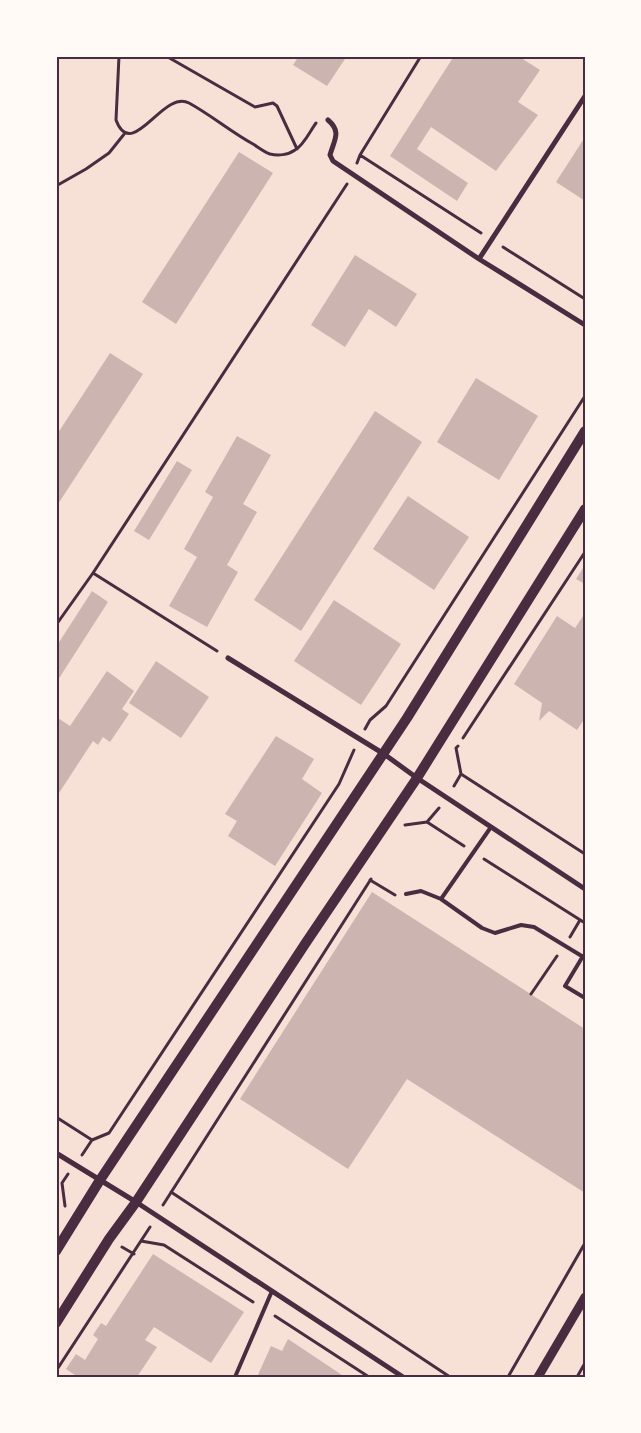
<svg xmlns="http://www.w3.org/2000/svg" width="641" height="1433" font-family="Inter,sans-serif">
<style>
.building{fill:#ccb4b1}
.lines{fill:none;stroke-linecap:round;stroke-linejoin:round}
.path{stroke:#4a2c40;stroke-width:3}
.service{stroke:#4a2c40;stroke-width:4}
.minor{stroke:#4a2c40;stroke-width:5}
.tertiary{stroke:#4a2c40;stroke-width:9}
.secondary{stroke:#4a2c40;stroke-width:10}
.neatline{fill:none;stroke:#4a2c40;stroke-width:2}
</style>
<rect width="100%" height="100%" fill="#f7e1d7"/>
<!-- building -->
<path class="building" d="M299,56H347L327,86L293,65Z
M454,56H518L540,70L518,102L538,115L496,171L431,127L417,149L468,183L457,201L390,156Z
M585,137V201L556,182Z
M239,152L273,173L176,324L142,302Z
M355,255L417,294L396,327L369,309L345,347L311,325Z
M110,353L143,374L56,507V436Z
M476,378L538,416L499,480L437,442Z
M375,411L422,442L301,631L254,600Z
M237,436L271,455L243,504L257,512L227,565L238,572L207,627L169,606L197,557L184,549L213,497L205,492Z
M177,461L192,470L149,540L134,531Z
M408,496L469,537L434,590L373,549Z
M585,565V584L576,579Z
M92,591L108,602L56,683V647Z
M334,600L401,644L361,705L294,661Z
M585,613V718L577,730L549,711L539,721L542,703L514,684L557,616L575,628Z
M156,661L209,697L181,738L129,703Z
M107,671L134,691L122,709L129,714L110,742L103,737L98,745L93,741L59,793L56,791V720L58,718L70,726Z
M276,736L314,759L302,779L322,793L275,866L228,836L237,821L225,814Z
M372,892L585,1029V1193L407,1079L348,1169L240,1099Z
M153,1254L244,1312L211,1363L154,1327L145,1340L157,1347L137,1377H78L66,1369L76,1354L85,1360L98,1339L93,1335L101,1323L106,1326Z
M288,1339L345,1377H257L271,1346L282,1351Z"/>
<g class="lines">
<!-- path -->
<path class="path" d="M119,56L116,120C132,163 163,89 189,103C211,115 231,132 253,144C258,147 264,152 270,154C278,156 288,155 295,150C304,145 310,131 316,123
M166,56L255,107L273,103L277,106L297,149
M360,155L481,233
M357,163L360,155L421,56
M56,186L86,169L109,153L125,133
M503,247L585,299
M93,573L217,651
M56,625L93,573L347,184
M365,729L370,720L386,706L585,396
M463,738L585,552
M461,774L585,854
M454,786L461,774L456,748L458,746
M427,822L464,846
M405,825L427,822L439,808
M484,859L585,923
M370,880L395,895
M570,937L580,920
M531,994L557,956
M56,1117L92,1140
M82,1155L92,1140L109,1133L339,784L354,750
M171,1192L450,1377
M163,1205L371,879
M65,1206L62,1183L68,1174
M141,1241L164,1245L253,1302
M122,1247L134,1254
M275,1316L369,1377
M56,1371L150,1227
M508,1377L585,1243
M577,1377L585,1363"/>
<!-- service -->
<path class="service" d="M406,894L421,891L441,899L482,928L495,933L521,925L534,927L585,958
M441,899L491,827
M583,956L565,986L585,998
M235,1377L272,1291"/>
<!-- minor -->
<path class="minor" d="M328,120C342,132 334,140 330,155L333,161L479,259L585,325
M479,259L585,96
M228,658L384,754L417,778L585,889
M56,1153L136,1202L403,1377"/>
<!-- tertiary -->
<path class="tertiary" d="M538,1377L585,1297"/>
<!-- secondary -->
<path class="secondary" d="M56,1251L100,1180L407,718L585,431
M56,1323L109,1239L136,1202L305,944L417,778L585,509"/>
</g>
<!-- border -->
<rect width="641" height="1433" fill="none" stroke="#fffaf5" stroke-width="115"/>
<rect x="58" y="58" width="526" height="1318" class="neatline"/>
</svg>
